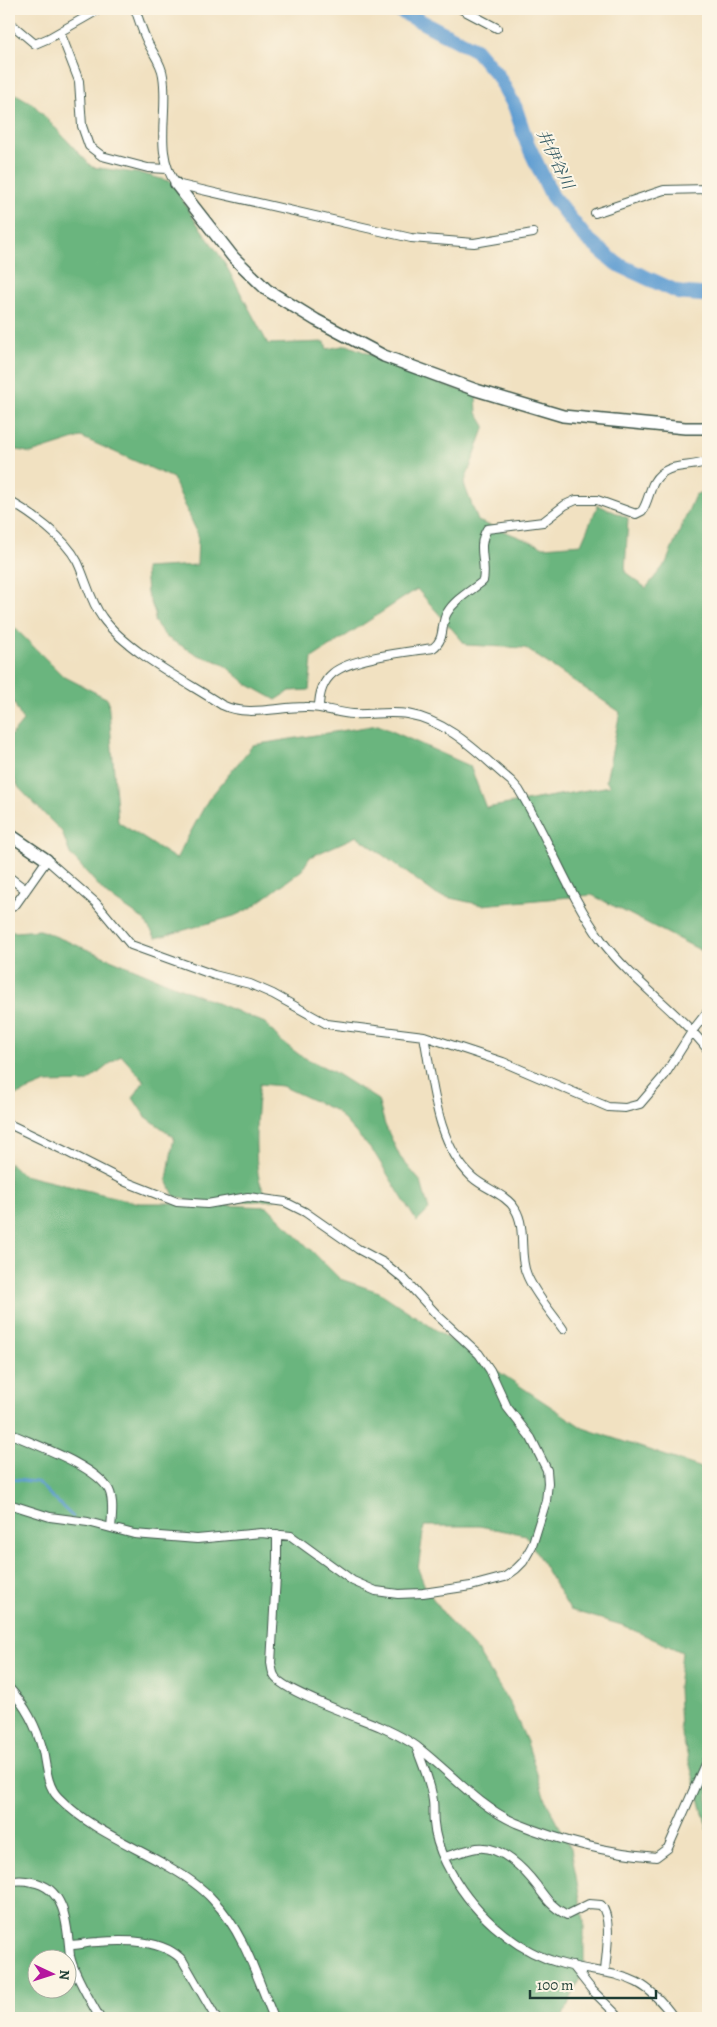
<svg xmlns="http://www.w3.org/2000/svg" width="717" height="2027" font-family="Alegreya,'Noto Serif JP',serif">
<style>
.forest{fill:#6ab57e;stroke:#447959;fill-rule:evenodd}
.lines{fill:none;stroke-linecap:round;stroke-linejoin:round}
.stream{stroke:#619ed2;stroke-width:2.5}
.river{stroke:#619ed2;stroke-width:15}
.street-casing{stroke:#3e5649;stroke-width:10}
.secondary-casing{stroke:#3e5649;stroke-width:14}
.street{stroke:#fff;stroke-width:8}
.secondary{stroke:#fff;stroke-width:11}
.labels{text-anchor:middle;stroke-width:4;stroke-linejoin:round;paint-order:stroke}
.water-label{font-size:16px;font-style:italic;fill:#335a63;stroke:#fcf5e5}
</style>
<rect width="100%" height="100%" fill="#fcf5e5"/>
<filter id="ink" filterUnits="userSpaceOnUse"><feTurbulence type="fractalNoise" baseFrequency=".02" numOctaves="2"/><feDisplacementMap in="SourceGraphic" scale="10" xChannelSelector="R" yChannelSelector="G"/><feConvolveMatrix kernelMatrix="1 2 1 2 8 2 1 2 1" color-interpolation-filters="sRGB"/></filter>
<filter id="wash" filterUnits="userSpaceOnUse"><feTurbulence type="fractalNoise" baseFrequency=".0096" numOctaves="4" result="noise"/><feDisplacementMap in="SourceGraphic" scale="20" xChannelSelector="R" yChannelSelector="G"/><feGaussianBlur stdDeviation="1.12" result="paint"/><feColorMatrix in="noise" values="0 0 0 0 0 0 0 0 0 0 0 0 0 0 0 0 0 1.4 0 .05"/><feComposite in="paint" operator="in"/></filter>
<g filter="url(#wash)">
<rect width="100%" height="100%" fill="#f1e1c1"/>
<!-- forest -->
<path class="forest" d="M9,90L33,104L92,167L143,174L172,182L194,219L223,260L268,344L325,342L327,349L347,345L377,357L405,364L437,383L476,395L477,413L485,426L464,484L478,521L544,547L581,544L598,505L628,518L625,572L646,588L666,563L695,495L708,489V954L592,895L482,905L437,895L357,836L310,857L302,870L251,908L234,916L156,938L143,919L106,894L70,854L62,832L19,788L9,768V738L23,721L9,693V622L63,676L108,699L118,822L176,859L208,800L253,745L378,725L470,766L486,808L610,786L606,781L620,712L525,648L466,645L417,589L312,658L309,690L290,691L276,700L247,684L222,663L198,655L166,637L154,621L155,613L147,593L145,568L197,565L198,535L173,478L81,437L31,453L9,448Z
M9,929L16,932L40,930L265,1023L281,1041L301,1056L332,1071L378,1100L385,1125L400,1157L421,1182L429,1210L417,1222L375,1154L336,1111L282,1086L260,1084C256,1105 252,1172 263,1189C266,1193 271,1197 275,1200L201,1204L268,1207L340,1279L379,1292L583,1428L708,1470V1831L680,1728L678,1688L682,1652L622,1625L570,1610L526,1535L479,1526H424L418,1569L426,1589L450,1622L478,1652L511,1706L527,1742L545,1799L571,1848L584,1922V1969L562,2018H9V1163L23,1175L139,1203H197L174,1196L167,1180L174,1137L145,1116L133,1098L144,1081L121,1055L87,1082L46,1083L9,1098ZM38,1960H68V1990H38Z"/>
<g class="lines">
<!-- stream -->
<path class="stream" d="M9,1479L37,1482L73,1517"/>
<!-- river -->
<path class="river" d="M397,9L476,50L498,76L515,107L527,143L552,196L585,237L617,264L645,277L680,293L708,295"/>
</g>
</g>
<g filter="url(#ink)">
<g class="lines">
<defs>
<path id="street" d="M135,9C139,19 142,31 147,41C152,52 162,64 163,76C169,111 153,153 176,184L411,238L474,243L533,233
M461,9L497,28
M9,22L35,44L49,38L100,9
M60,32L79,81L82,126L89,146L102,156L148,168L168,169
M595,213L664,190L708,189
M9,501C31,513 65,538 77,561C86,579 90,601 102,617C126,651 187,682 222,705C247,717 277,707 305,707C321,706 337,713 353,714C371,715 389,711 407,714C449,721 479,754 511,781L519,790C549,839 568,894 602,941C633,982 677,1010 708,1050
M319,708C319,694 322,682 333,673C353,657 408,652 433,648C446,639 440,624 447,613C455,599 471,591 483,581C487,562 476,548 487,529L543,522L565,505L576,500H597L636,514L642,511C648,502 649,491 654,482C666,461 690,469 708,461
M9,877L26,890
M9,908L16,904L47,860L96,903L131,945L214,975L250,984L273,994L327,1024L424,1036L503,1062L608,1107L625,1108L640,1104L664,1076L693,1030L708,1011
M424,1036C433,1083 436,1143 472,1177C485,1189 506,1194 515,1209C527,1228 518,1255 527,1275C534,1293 552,1313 563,1329
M9,1124L63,1150L126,1182L177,1202L207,1204L248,1197L285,1202L305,1212L358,1249L384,1263L404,1279L437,1315L479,1354L490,1370L507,1407L531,1438L547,1470L548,1483L546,1501L532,1546L523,1562L516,1569L505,1577L471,1586L423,1593L398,1594L376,1591L353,1581L291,1536L261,1533L197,1539L134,1534L88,1522L50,1517L9,1504
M9,1433C35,1445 95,1465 109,1490C114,1500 112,1517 111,1528
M277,1534V1559L271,1663C272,1667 272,1673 275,1677C285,1692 360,1718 381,1727C394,1733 409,1740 420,1749C453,1775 478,1806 516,1823C560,1841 609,1853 656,1857L668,1848L708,1757
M9,1688C25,1705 37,1728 43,1751C46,1766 47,1786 58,1797C87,1827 129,1844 164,1864C182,1874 200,1885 213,1900C244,1932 257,1978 274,2018
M416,1746C422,1764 431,1782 433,1801C434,1808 433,1816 434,1823C435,1836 440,1851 446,1863C469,1909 512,1951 563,1964C616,1978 639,1968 674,2018
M444,1857C455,1854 466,1850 477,1848C501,1845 524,1869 537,1886C546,1899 553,1908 567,1915L589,1904L601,1905C613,1919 606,1954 605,1972
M9,1882C16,1880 24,1880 32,1882C67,1888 67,1927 70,1956C72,1969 93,2006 100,2018
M70,1945C80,1945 88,1942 98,1942C124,1940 164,1939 183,1961L216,2018
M573,1966L592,1990L620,2018"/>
<path id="secondary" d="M176,184L233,257L267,290L316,320L384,356L476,390L563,416L685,428H708
M9,834L47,860"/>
</defs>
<!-- street casing -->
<use href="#street" class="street-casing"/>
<!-- secondary casing -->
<use href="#secondary" class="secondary-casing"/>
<!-- street -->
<use href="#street" class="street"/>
<!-- secondary -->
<use href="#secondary" class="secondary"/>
</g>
</g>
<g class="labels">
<!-- water labels -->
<g class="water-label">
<text transform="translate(556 159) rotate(64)" y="6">井伊谷川</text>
</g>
</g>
<!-- margin -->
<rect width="717" height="2027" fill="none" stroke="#fcf5e5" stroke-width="30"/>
<!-- north arrow -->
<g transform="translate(52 1974) rotate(94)"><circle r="24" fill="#fcf5e5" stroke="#a4ab9e"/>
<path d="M0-4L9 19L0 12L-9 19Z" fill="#b5179e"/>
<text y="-8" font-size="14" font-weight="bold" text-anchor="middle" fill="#1f3d34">N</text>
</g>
<!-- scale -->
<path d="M530 1990v8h126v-8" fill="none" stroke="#1f3d34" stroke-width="2.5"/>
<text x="537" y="1990" font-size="15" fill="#1f3d34" stroke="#fcf5e5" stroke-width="4" paint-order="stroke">100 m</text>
</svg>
